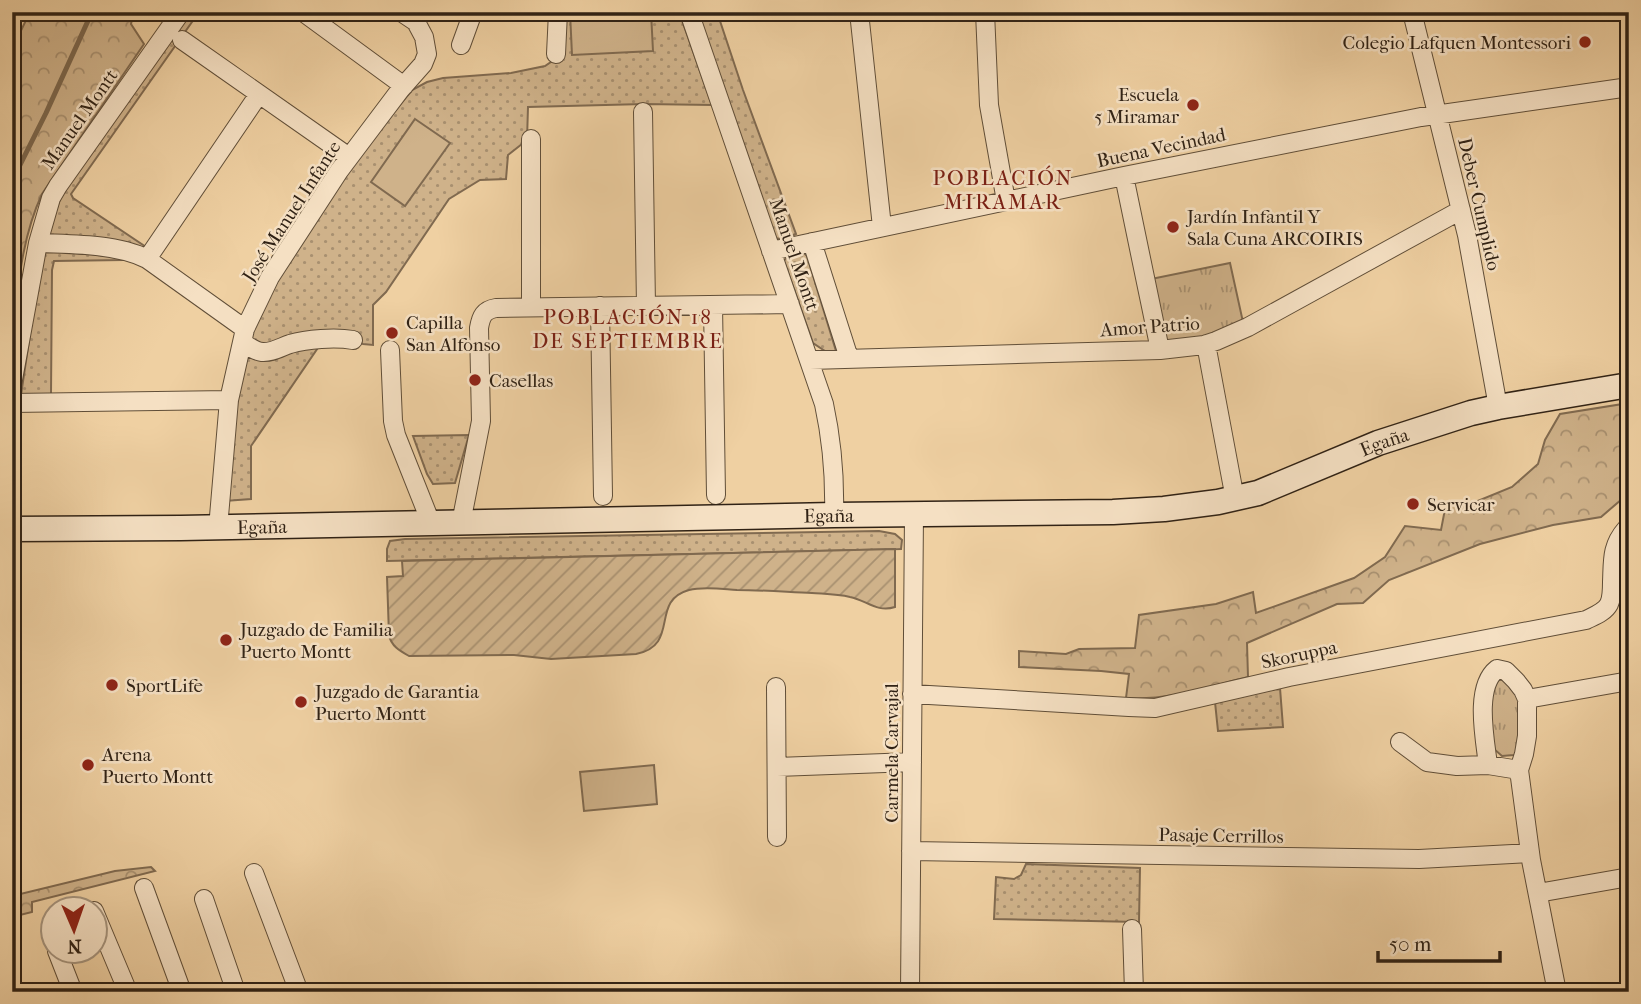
<svg xmlns="http://www.w3.org/2000/svg" width="1641" height="1004" font-family="'IM FELL French Canon',serif">
<style>
.grass{fill:url(#grass-dots);stroke:#806a50;stroke-width:2}
.forest{fill:url(#forest-crowns);stroke:#806a50;stroke-width:2}
.park{fill:url(#park-tufts);stroke:#806a50;stroke-width:2}
.garden{fill:url(#garden-furrows);stroke:#806a50;stroke-width:2}
.pitch{fill:#cfb28a;stroke:#806a50;stroke-width:2}
.lines{fill:none;stroke-linecap:round;stroke-linejoin:round}
.stream{stroke:#7c674d;stroke-width:5}
.minor-casing{stroke:#604e38;stroke-width:20}
.secondary-casing{stroke:#302215;stroke-width:27}
.minor{stroke:#f5e0c3;stroke-width:18}
.secondary{stroke:#f5e0c3;stroke-width:24}
.poi-dot{fill:#8f2418;stroke:#f5e0c3;stroke-width:2.5}
.labels{text-anchor:middle;stroke-width:5;stroke-linejoin:round;paint-order:stroke}
.poi-label{font-size:19px;fill:#302215;stroke:#f5e0c3;text-anchor:start}
.street-label{font-size:19px;fill:#302215;stroke:#f5e0c3}
.neighbourhood-label{font-size:21px;letter-spacing:2px;fill:#7a1f14;stroke:#f5e0c3}
</style>
<defs>
<pattern id="grass-dots" width="8" height="8" patternUnits="userSpaceOnUse" patternTransform="scale(1.75)"><rect width="8" height="8" fill="#cfb28a"/><path d="M2 2h.1M6 6h.1" fill="none" stroke="#a89070" stroke-width="1.8" stroke-linecap="round"/></pattern>
<pattern id="forest-crowns" width="20" height="18" patternUnits="userSpaceOnUse" patternTransform="scale(1.75)"><rect width="20" height="18" fill="#cfb28a"/><path d="M2 6a3 3 0 1 1 6 0M12 15a3 3 0 1 1 6 0" fill="none" stroke="#a89070"/></pattern>
<pattern id="park-tufts" width="24" height="20" patternUnits="userSpaceOnUse" patternTransform="scale(1.75)"><rect width="24" height="20" fill="#cfb28a"/><path d="M3 7l-1-3M5 7V3M7 7l1-3M15 17l-1-3M17 17v-4M19 17l1-3" fill="none" stroke="#a89070"/></pattern>
<pattern id="garden-furrows" width="10" height="10" patternUnits="userSpaceOnUse" patternTransform="scale(1.75)"><rect width="10" height="10" fill="#cfb28a"/><path d="M-1 1l2-2M0 10L10 0M9 11l2-2" fill="none" stroke="#a89070"/></pattern>
</defs>
<rect width="100%" height="100%" fill="#efd0a2"/>
<filter id="stains"><feTurbulence type="fractalNoise" baseFrequency=".00286" numOctaves="4"/><feColorMatrix values="0 0 0 0 .2 0 0 0 0 .09 0 0 0 0 .02 0 0 0 .5 -.17"/></filter>
<radialGradient id="worn" r=".72"><stop offset=".6" stop-color="#630" stop-opacity="0"/><stop offset="1" stop-color="#630" stop-opacity=".3"/></radialGradient>
<!-- grass -->
<path class="grass" d="M188,12H199L71,194L73,198L149,249L144,250L51,235L49,232L61,196Z
M564,12H679L712,105L644,104L528,107L527,140L508,155L506,179L480,180L449,199L386,292L373,305V345L363,344L354,338L324,339L251,446V499L225,501L229,444L251,333L284,264L363,150L412,90L427,82L443,78L511,73L545,66L561,55Z
M696,12H717L743,90L796,234C789,237 782,240 775,238Z
M56,251L118,257L124,260L54,261L52,270L51,394L21,395L42,252Z
M804,253L807,256L836,351H825L813,343L784,261L788,255Z
M469,435L455,483L433,484L427,474L413,436Z
M879,531L895,534L902,540L901,549L387,561V549L390,541L405,539Z
M1280,688L1283,727L1218,731L1215,702Z
M1026,864L1140,868L1139,922L994,919L996,877L1014,879L1021,875Z"/>
<!-- forest -->
<path class="forest" d="M30,12H135L133,15L131,24L144,44L42,194C21,239 18,289 12,338V49Z
M1629,403V493L1601,517L1553,525L1480,544L1389,580L1363,603L1337,604L1247,643L1248,677C1207,687 1168,701 1126,698L1129,674L1101,671L1019,667V651L1066,654L1079,649L1135,648L1139,615L1216,604L1253,592L1256,613L1354,578L1385,557L1405,526L1441,530L1446,504L1468,505L1512,487L1538,464L1545,440L1560,414Z
M151,867L155,871L32,902V912L12,917V896L115,871Z"/>
<!-- park -->
<path class="park" d="M1230,263L1243,322L1201,338L1164,343L1151,279Z
M1498,680H1503L1521,698L1517,753L1514,755L1502,756L1494,749L1492,744L1490,691Z"/>
<!-- garden -->
<path class="garden" d="M895,549V607C877,613 866,600 850,597C837,594 825,594 812,593C787,592 762,590 737,590C722,589 704,586 689,590C649,601 681,645 636,654L551,659L514,655L409,656C400,651 391,646 389,635L387,577L403,576L402,561Z"/>
<!-- pitch -->
<path class="pitch" d="M570,12H651L653,51L572,55Z
M415,119L450,143L405,206L371,182Z
M654,765L657,804L584,811L580,772Z"/>
<g class="lines">
<!-- stream -->
<path class="stream" d="M12,181L46,113L92,12"/>
<defs>
<path id="minor" d="M303,12L404,86
M689,12L824,404C832,441 835,477 834,515
M859,12L882,227
M985,12L989,105L1006,201
M1412,12L1467,235L1498,407
M182,40L349,157
M461,45L473,12
M556,54L558,12
M643,112L646,306
M531,139V307
M1124,176L1160,350
M812,242L849,358
M38,243C71,244 118,244 147,259L245,329
M771,251L1124,176L1421,117L1629,87
M147,259L259,94
M713,305L716,495
M600,306L603,496
M242,342C248,346 254,351 262,352C272,353 281,347 290,344C307,339 335,337 353,340
M1206,344L1235,499
M390,350L393,421L396,435L431,523
M810,360L1160,350L1204,345L1216,341L1248,327L1461,210
M12,385L38,243L51,198L58,186L181,12
M12,403L229,400
M461,523L481,421L479,328C481,316 484,310 496,308L790,304
M218,528L229,400L245,329L270,277L339,171L400,90L423,64L427,54L424,37L416,22L401,12
M1497,669L1506,671L1516,681L1523,690L1527,699V736L1524,754L1519,770L1531,860L1557,992
M1497,669C1474,687 1485,739 1488,765L1519,770
M776,687L777,837
M912,694L1129,707L1155,708L1289,677L1586,620C1594,616 1605,612 1609,604C1612,598 1612,589 1612,582C1613,561 1611,546 1626,529
M1527,699L1629,681
M1400,742L1427,762L1457,766L1488,765
M777,767L912,762
M911,851L1419,859L1530,853
M254,873L299,992
M144,888L182,992
M1538,893L1629,877
M204,899L236,992
M94,911L128,992
M1132,929L1134,992
M57,951L73,992
M910,992L914,514"/>
<g id="secondary">
<path id="s1" d="M12,529L181,528L834,515L1113,512L1164,509L1218,502L1258,493L1378,443L1471,413L1498,407L1629,385"/>
</g>
</defs>
<!-- minor casing -->
<use href="#minor" class="minor-casing"/>
<!-- secondary casing -->
<use href="#secondary" class="secondary-casing"/>
<!-- minor -->
<use href="#minor" class="minor"/>
<!-- secondary -->
<use href="#secondary" class="secondary"/>
</g>
<!-- markers -->
<g class="poi-dot">
<circle cx="1585" cy="42" r="7"/>
<circle cx="1193" cy="105" r="7"/>
<circle cx="1173" cy="227" r="7"/>
<circle cx="392" cy="333" r="7"/>
<circle cx="475" cy="380" r="7"/>
<circle cx="1413" cy="504" r="7"/>
<circle cx="226" cy="640" r="7"/>
<circle cx="112" cy="685" r="7"/>
<circle cx="301" cy="702" r="7"/>
<circle cx="88" cy="765" r="7"/>
</g>
<g class="labels">
<!-- poi labels -->
<g class="poi-label">
<text x="1571" y="49" text-anchor="end">Colegio Lafquen Montessori</text>
<text x="1179" y="101" text-anchor="end">Escuela<tspan x="1179" dy="22">5 Miramar</tspan></text>
<text x="1187" y="223">Jardín Infantil Y<tspan x="1187" dy="22">Sala Cuna ARCOIRIS</tspan></text>
<text x="406" y="329">Capilla<tspan x="406" dy="22">San Alfonso</tspan></text>
<text x="489" y="387">Casellas</text>
<text x="1427" y="511">Servicar</text>
<text x="240" y="636">Juzgado de Familia<tspan x="240" dy="22">Puerto Montt</tspan></text>
<text x="126" y="692">SportLife</text>
<text x="315" y="698">Juzgado de Garantia<tspan x="315" dy="22">Puerto Montt</tspan></text>
<text x="102" y="761">Arena<tspan x="102" dy="22">Puerto Montt</tspan></text>
</g>
<!-- street labels -->
<g class="street-label">
<text transform="translate(79 119) rotate(-55)" y="7">Manuel Montt</text>
<text transform="translate(1161 147) rotate(-12)" y="7">Buena Vecindad</text>
<text transform="translate(1480 204) rotate(77)" y="7">Deber Cumplido</text>
<text transform="translate(291 211) rotate(-57)" y="7">José Manuel Infante</text>
<text transform="translate(795 254) rotate(71)" y="7">Manuel Montt</text>
<text transform="translate(1150 326) rotate(-4)" y="7">Amor Patrio</text>
<text dy="7" stroke="none"><textPath href="#s1" startOffset="1384">Egaña</textPath></text>
<text dy="7" stroke="none"><textPath href="#s1" startOffset="817">Egaña</textPath></text>
<text dy="7" stroke="none"><textPath href="#s1" startOffset="250">Egaña</textPath></text>
<text transform="translate(1299 654) rotate(-12)" y="7">Skoruppa</text>
<text transform="translate(891 753) rotate(-90)" y="7">Carmela Carvajal</text>
<text transform="translate(1221 835) rotate(1)" y="7">Pasaje Cerrillos</text>
</g>
<!-- neighbourhood labels -->
<g class="neighbourhood-label">
<text x="1003" y="185">POBLACIÓN<tspan x="1003" dy="24">MIRAMAR</tspan></text>
<text x="628" y="324">POBLACIÓN 18<tspan x="628" dy="24">DE SEPTIEMBRE</tspan></text>
</g>
</g>
<!-- margin -->
<rect width="1641" height="1004" fill="none" stroke="#efd0a2" stroke-width="42"/>
<rect x="14" y="14" width="1613" height="976" fill="none" stroke="#302215" stroke-width="3.5"/>
<rect x="21" y="21" width="1599" height="962" fill="none" stroke="#302215" stroke-width="2"/>
<!-- north arrow -->
<g transform="translate(74 930) rotate(178)"><circle r="33" fill="#f5e0c3" stroke="#a6947d" stroke-width="2"/>
<path d="M0-5L12 26L0 18L-12 26Z" fill="#8f2418"/>
<text y="-10" font-size="19" font-weight="bold" text-anchor="middle" fill="#302215">N</text>
</g>
<!-- scale -->
<path d="M1378 951v10h122v-10" fill="none" stroke="#302215" stroke-width="3.5"/>
<text x="1389" y="951" font-size="21" fill="#302215" stroke="#f5e0c3" stroke-width="5" paint-order="stroke">50 m</text>
<rect width="100%" height="100%" filter="url(#stains)"/>
<rect width="100%" height="100%" fill="url(#worn)"/>
</svg>
